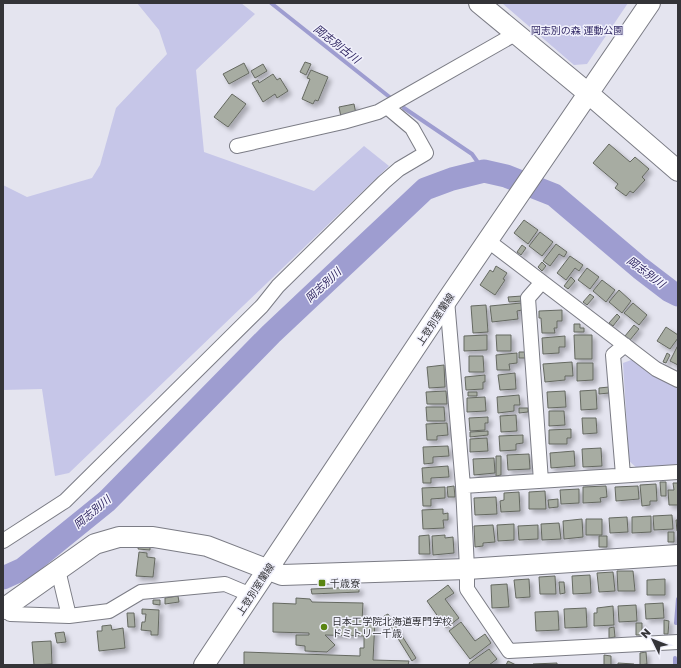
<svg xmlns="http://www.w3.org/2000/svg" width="681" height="668" font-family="'Golos Text','Noto Sans JP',sans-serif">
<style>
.green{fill:#c6c6e8}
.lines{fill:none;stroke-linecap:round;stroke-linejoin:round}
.stream{stroke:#9e9dd0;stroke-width:4}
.river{stroke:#9e9dd0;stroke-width:23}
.building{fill:#a7aca2;stroke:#656961;filter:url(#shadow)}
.street-casing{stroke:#7b7c85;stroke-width:16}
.secondary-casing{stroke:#7b7c85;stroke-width:22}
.street{stroke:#fff;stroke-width:14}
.secondary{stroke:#fff;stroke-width:20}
.poi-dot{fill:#5a8512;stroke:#f1f1fc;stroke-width:1.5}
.labels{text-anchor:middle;stroke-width:3;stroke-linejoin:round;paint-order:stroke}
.park-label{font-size:10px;fill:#302764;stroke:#f1f1fc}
.street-label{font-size:10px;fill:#343438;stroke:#f1f1fc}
.poi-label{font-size:10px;fill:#343438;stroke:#f1f1fc;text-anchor:start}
.water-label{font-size:11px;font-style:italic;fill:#281e5b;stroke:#f1f1fc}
</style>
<defs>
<filter id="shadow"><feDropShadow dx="3.5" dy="3.5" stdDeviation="2" flood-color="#0004"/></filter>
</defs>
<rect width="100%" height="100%" fill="#e4e4ef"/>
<!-- green -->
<path class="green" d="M137,3H241L255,14L196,70L204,152L314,191L364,146L389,166L69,473L55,476L42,389L3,390V185L27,197L92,178L100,165L116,108L167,54L159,30Z
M502,3H628L587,64L574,65Z
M634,359L678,387V465L637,468L629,461L623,363Z"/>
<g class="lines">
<!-- stream -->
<path class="stream" d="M271,3L392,99
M404,108L472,154L484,171
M676,623L678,599
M675,665V658"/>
<!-- river -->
<path class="river" d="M3,578L23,569L107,501L271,334L425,189L452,179L484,171L506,176L554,195L640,268L670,291L678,295"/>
</g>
<!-- building -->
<path class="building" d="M305,62L311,64L306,75L300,72Z
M244,63L249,73L229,84L223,74Z
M263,64L267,71L255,78L251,71Z
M311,70L328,77L318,101L315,100L313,104L302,99L310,79L307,78Z
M273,74L277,80L280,78L288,91L277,98L275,94L263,102L252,83L258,80L259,83Z
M232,94L246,104L228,127L214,117Z
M354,104L356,114L341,117L339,107Z
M609,144L630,162L635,157L649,169L642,177L645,180L633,193L630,191L626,196L615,188L618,184L593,163Z
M524,220L538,230L528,244L514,233Z
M540,232L553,242L542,256L529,246Z
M556,244L567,252L564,257L559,254L550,266L543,261Z
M522,245L526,248L521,255L517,252Z
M570,256L583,265L579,271L575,268L566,280L557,273Z
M542,262L546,266L542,271L538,267Z
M496,266L507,273L503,279L505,280L495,295L480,285L490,270L493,272Z
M587,268L599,277L590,289L578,280Z
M571,277L575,281L568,289L564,286Z
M602,280L615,290L606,302L593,291Z
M619,290L631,301L622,313L609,302Z
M590,294L594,297L587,305L583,302Z
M522,296V301L509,302L508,297Z
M521,303L522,310L517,311L518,319L492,322L490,306Z
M633,303L647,315L639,325L624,313Z
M486,305L488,332L473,333L471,306Z
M562,310V321H557V328H554L555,333H542L541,318H539V311Z
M617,314L620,317L613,326L609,323Z
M574,324H580V328H584V332H574Z
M634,325L639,329L630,340L625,336Z
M666,327L678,335V338L670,349L657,341Z
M487,335V350L464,351V336Z
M496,335H511V351H497Z
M574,335H592V359H575Z
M565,336V347H559V353L543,354L542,338Z
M678,345V365L670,361Z
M519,352H527V358H519Z
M517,353V363L509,364L510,370H497L496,355Z
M667,353L670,355L666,363L663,362Z
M469,356H483L484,372H469Z
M572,362L573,376H565V380L545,382L543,364Z
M577,363H593V380L577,381Z
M444,365L445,387L429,388L427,367Z
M515,373L516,389L500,390L498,375Z
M485,375V382H483V389L466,390L465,377Z
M609,387V393L599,394V388Z
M596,390L597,409L581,410L580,391Z
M446,391L447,404H427L426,392Z
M565,391L566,407L548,408L547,392Z
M468,392H477V396H468Z
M519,395L520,405H514V411L498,413L497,397Z
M485,397L486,411L467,412V398Z
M426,407H444L445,421H427Z
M519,408H528V412L519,413Z
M549,411H564L565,425L549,426Z
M516,415L517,431L501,432L500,416Z
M488,417V423H485V430L470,431L469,418Z
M582,418H596L597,433L583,434Z
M447,423L448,435L437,436V440H427L426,424Z
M571,429V438H567V444H549V430Z
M488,431V435L470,437V432Z
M523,435V443L516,444V450L500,451L499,436Z
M487,438L488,451L470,452V439Z
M448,446L449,456L433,457V463L424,464L423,447Z
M601,448L602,466L583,467L582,449Z
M574,451L575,466L551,468L550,453Z
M529,454L530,469L508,470L507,455Z
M496,456H501V475L496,476Z
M494,458L495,473L474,475L473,459Z
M448,466L449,477L431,478V483H423L422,468Z
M660,482H666V496H661Z
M673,483H678V505H669L668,490H674Z
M656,484L657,501H650V505L642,506L640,485Z
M454,486L455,497H448L447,487Z
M606,486L607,497L600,498L601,502L583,503V487Z
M638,486L639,499L616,501L615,487Z
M445,487V498L431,499V506H423L422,488Z
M579,489V503L561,504L560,490Z
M545,491L546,509H529V492Z
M519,492L520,511L501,512L500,501L504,500V493Z
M496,497L497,514L475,515L474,498Z
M558,499V507L549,508L548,500Z
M443,509V514L448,513V520H443L444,528L423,529L422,510Z
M672,515L673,529L654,530L653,516Z
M651,516V532L632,533V517Z
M627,517L628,532L610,533L609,518Z
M582,519L583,537L564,539L563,521Z
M586,519H602V535H586Z
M676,520H678V531H677Z
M559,523L561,539L542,540L541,524Z
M514,524V540L498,541L497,525Z
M493,525L495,542L483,543V546L475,547L474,526Z
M538,525V539L519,540L518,526Z
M668,532H674V542H668Z
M429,535L430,554H419V536Z
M445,535V538L453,537L454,553L433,555L432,536Z
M599,536H607V547H599Z
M139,544L150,546V550L138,549Z
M139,552L147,553V557L155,558L153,577L136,576Z
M617,571H633L635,591H618Z
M613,572L615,591L599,592L597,573Z
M590,575L591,593L573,594L572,576Z
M555,576L556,594H540L539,577Z
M529,579L530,597L516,598L514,580Z
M665,579V595H647V580Z
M559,582H564L565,593L560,594Z
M507,584L509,607L492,608L491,585Z
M448,585L454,593L445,599L459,618L446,628L427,601Z
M359,587V592L312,594L311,589Z
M178,596L179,602L165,604V598Z
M296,598L310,599L312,602L363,603L362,621H375L373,660L409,661L408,665H244V652L360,656V648H364V636L325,635L335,645L327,652L305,651V646L296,645V635H309V633L273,632V603L296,604Z
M153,600H160V605L153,604Z
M663,603L664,618L646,619L645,604Z
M636,605L637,621L619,622L618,606Z
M613,606L614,625L594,626V613H597V608Z
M586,608L587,627L565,628L564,609Z
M142,609L159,610L158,635H151V631L141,630L142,622H145L146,614H142Z
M558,611L559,630L536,631L535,612Z
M127,613H134L135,627H128Z
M388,614L416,658L412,661L384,616Z
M664,620L669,621L668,634H664Z
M461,622L475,641L485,634L491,643L470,659L449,631Z
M636,623H642V635H636Z
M111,625L112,630L123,628L125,648L99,651L97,631H102V626Z
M614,627L615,637L609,638V628Z
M64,632L66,642L57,643L55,633Z
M51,641L52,664L34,665L32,642Z
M489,649L497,659L489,665H470L469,663Z
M646,652L647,664L640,665V653Z
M604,655L611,656V665H604Z
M508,661L516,665H506Z
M557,663V665H533V664Z
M618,663L634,664V665H618Z"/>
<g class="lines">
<defs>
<path id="street" d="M237,146L343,122L378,112L515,34
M487,240L656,369L678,380
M447,300L463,486L467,569V589L509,651L678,642
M623,475L613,355L625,345
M541,481L528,298L542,282
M463,486L678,472
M3,541L65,501L262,306L278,286L384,182L399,169L426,153L412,128L387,107
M58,570L69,616
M5,608L10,614L69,616L109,611L141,592L225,584L251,595"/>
<path id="secondary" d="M479,3L589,94L678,171
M3,609L95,544L119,537H153L207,546L282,575L467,569L678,555
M204,665L447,300L650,3"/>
</defs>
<!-- street casing -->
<use href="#street" class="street-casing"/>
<!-- secondary casing -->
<use href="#secondary" class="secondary-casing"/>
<!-- street -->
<use href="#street" class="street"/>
<!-- secondary -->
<use href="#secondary" class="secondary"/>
</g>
<!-- markers -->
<g class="poi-dot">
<rect x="318" y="579" width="8" height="8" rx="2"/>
<circle cx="324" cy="627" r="4"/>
</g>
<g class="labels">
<!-- park labels -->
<g class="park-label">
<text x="577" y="34">岡志別の森 運動公園</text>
</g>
<!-- street labels -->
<g class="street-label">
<text transform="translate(435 319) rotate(-57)" y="4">上登別室蘭線</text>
<text transform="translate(255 589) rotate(-57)" y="4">上登別室蘭線</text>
</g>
<!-- poi labels -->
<g class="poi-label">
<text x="330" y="587">千歳寮</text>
<text x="332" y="625">日本工学院北海道専門学校<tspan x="332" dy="12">ドミトリー千歳</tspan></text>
</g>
<!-- water labels -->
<g class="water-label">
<text transform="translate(337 44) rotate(38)" y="4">岡志別古川</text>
<text transform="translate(646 272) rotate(37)" y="4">岡志別川</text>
<text transform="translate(323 285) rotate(-43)" y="4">岡志別川</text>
<text transform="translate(92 512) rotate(-40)" y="4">岡志別川</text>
</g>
</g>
<!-- border -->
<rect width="681" height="668" fill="none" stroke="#343438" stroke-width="8"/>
<!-- north arrow -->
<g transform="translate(653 640) rotate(313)" stroke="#f1f1fc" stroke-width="3" paint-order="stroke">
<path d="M0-3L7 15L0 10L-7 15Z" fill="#343438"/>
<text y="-6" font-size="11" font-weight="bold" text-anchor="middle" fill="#343438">N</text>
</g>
</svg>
